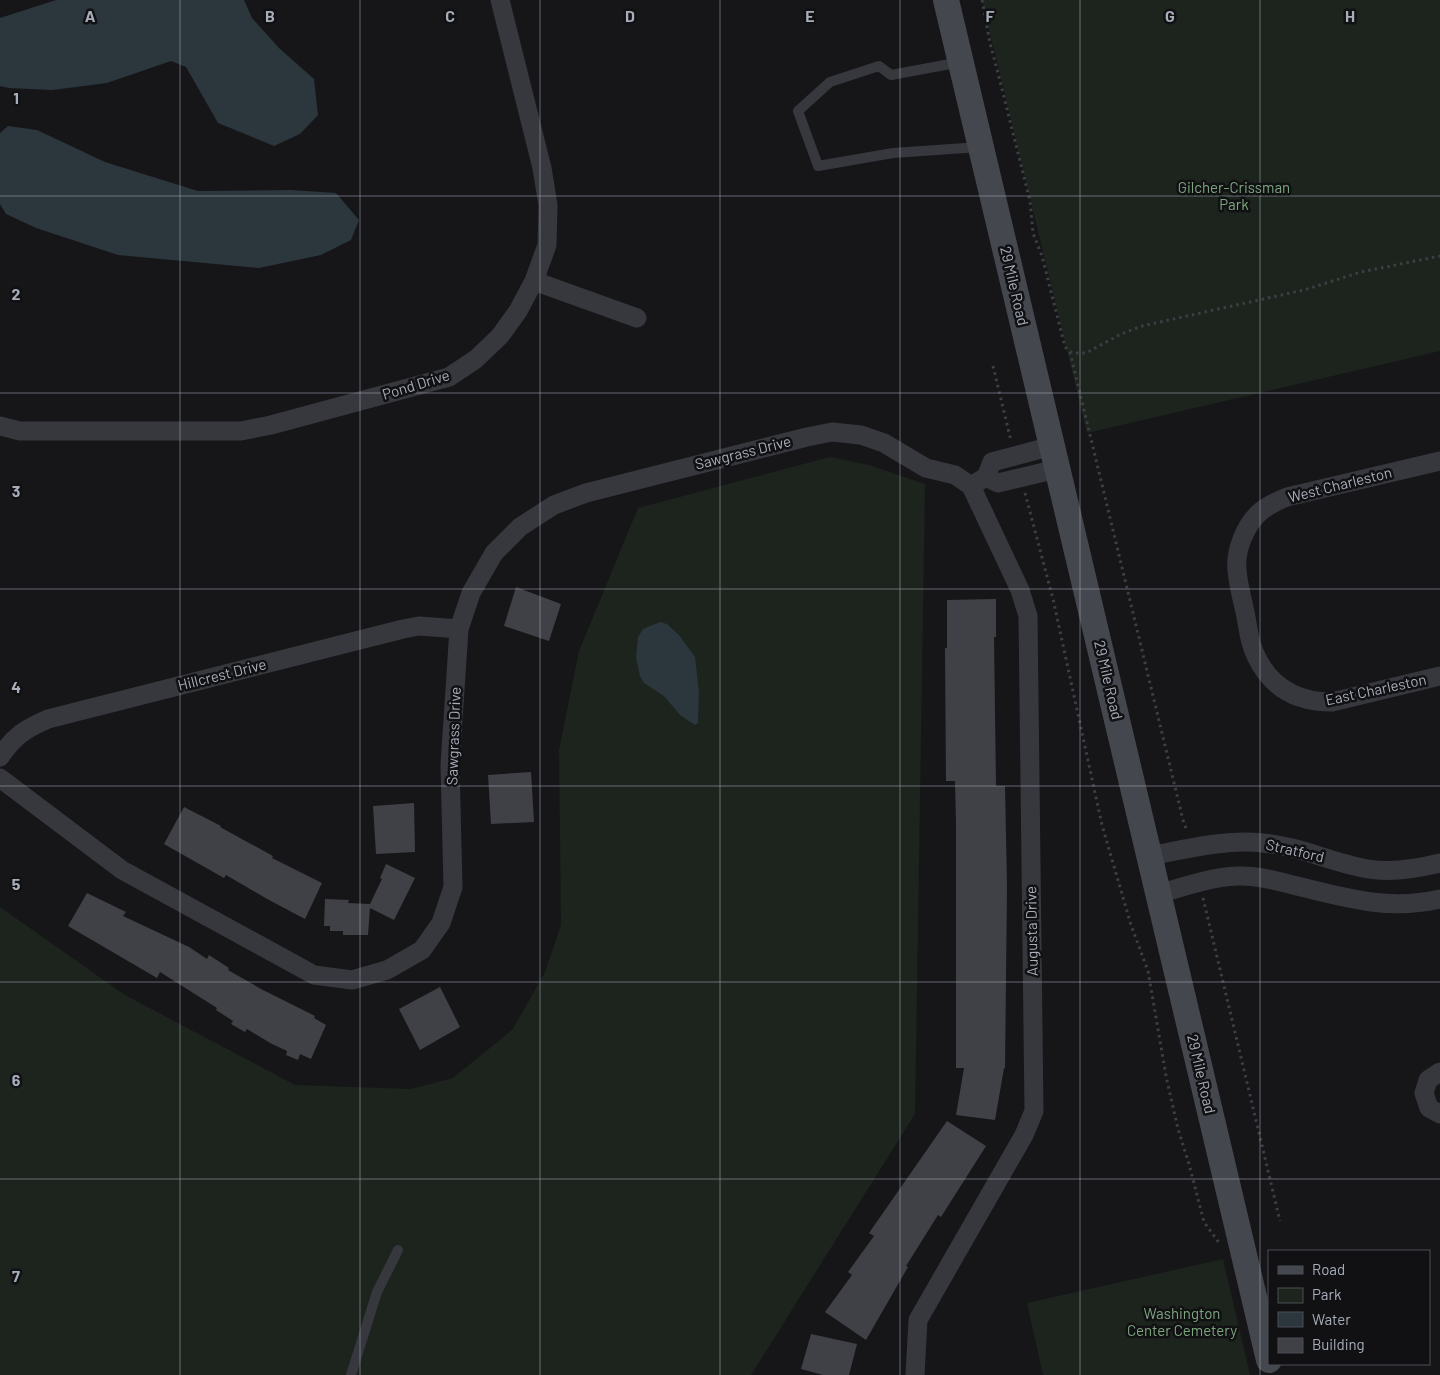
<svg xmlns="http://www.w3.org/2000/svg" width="1440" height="1375" font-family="Barlow,sans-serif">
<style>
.green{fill:#1c241d}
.water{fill:#2b363d}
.building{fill:#404146}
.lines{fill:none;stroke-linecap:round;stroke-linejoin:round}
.path{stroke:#3d3f45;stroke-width:3;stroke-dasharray:2.5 4;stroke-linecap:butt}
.lane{stroke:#37383e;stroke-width:10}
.street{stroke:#37383e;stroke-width:19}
.secondary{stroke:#45474e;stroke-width:26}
.grid{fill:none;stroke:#a7adb9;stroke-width:1;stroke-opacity:0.55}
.labels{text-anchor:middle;stroke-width:5;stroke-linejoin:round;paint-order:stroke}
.park-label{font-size:15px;fill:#7da67f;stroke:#111114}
.street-label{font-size:15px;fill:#a7adb9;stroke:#111114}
.grid-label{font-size:16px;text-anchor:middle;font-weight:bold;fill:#a7adb9;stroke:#111114;stroke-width:5;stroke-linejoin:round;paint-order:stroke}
</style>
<rect width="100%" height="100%" fill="#161619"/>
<!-- green -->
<path class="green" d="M982,0H1440V351L1087,433Z
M830,457L869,465L925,484L915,1114L751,1375H0V907L125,995L295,1085L411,1089L453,1078L513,1029L545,972L561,925L559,750L579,651L638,508Z
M1223,1259L1250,1375H1043L1027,1303Z"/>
<!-- water -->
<path class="water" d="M56,0H244L252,18L279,48L314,79L318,115L300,134L274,146L218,123L186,67L171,61L107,83L52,90L9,88L0,86V18Z
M8,126L37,130L105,162L198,191L291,190L336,193L359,220L351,240L321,255L259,268L118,255L36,228L6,214L0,204V133Z
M660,622L667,624L679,635L695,657L699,693L698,723L695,725L680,715L664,696L644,683L640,676L636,657L638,637L643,629Z"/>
<!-- building -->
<path class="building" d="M516,587L561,604L549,641L504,626Z
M996,599V637H994L996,786H1005L1007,887L1005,1068H1004L995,1120L956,1115L964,1068H956V824L955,781H946L945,648H947V600Z
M531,772L534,822L491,824L488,775Z
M414,803L415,852L376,854L373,806Z
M184,807L221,826L220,827L273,856L272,858L322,883L305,919L269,900L226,875L224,878L164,844Z
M386,864L415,878L394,920L370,908L368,935H343V931H330V926H324L325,899L349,900L348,903L370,904L382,879L380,878Z
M87,893L126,912L123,916L189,947L207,959L209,955L229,968L228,970L261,989L315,1016L314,1018L326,1025L311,1059L300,1054L298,1060L286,1055L287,1051L272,1044L247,1029L245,1032L231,1024L233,1021L216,1010L217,1008L160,972L157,978L68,926Z
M440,987L460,1027L420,1050L399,1009Z
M947,1121L986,1146L941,1217L938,1215L906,1266L908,1267L866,1340L825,1312L852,1275L848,1272L874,1236L869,1233Z
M811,1334L857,1344L849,1375H823L801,1369Z"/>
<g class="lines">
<!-- path -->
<path class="path" d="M982,0L990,43L999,77L1030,201L1033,233L1042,256L1065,347L1072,353H1086L1121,334L1142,326L1304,290L1361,272L1440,256
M1070,352L1183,820L1187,831
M993,366L1011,441
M1025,493L1053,599L1102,825L1131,925L1148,971L1166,1076L1178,1129L1189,1164L1204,1222L1220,1244
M1203,898L1280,1221"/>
<!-- lane -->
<path class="lane" d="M961,62L891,75L879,66L830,82L798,111L818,166L893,153L980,147
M351,1375L377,1292L398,1250"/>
<!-- street -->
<path class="street" d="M534,281L637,318
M0,426L20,431H241L271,425L449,377L476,359L500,336L518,311L534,281L547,245L548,205L542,168L500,0
M1440,461L1287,497C1277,501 1268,505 1260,512C1245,525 1235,551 1237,570C1238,584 1242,598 1245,612C1248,626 1249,643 1256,656C1271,688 1297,702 1332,702L1440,676
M986,477L998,483L1057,469
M971,486L986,477L992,462L1052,446
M0,757C14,736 25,729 48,719L403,629L419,626L459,629
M0,778L122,870L314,975L352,980L387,970L422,950L441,923L453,887L450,765L459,629L471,593L494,553L520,527L554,505L586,493L807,437L832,432L861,435L884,443L926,468L955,475L971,486
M1149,856C1187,849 1225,839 1263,843C1299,846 1333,863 1368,869C1392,873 1416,869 1440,863
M1158,894C1183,887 1210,877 1237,876C1257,875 1277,881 1297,886C1346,898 1389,911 1440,899
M1440,1072L1428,1080L1424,1093L1429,1108L1440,1114
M915,1375L918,1320L1024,1135L1034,1111L1028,616L1020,590L971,486"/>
<!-- secondary -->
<path class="secondary" d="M946,0L1269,1360"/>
</g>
<!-- grid -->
<path class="grid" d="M180,0V1375M360,0V1375M540,0V1375M720,0V1375M900,0V1375M1080,0V1375M1260,0V1375M0,196H1440M0,393H1440M0,589H1440M0,786H1440M0,982H1440M0,1179H1440"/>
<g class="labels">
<!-- park labels -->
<g class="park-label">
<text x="1234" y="193">Gilcher-Crissman<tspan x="1234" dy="17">Park</tspan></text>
<text x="1182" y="1319">Washington<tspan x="1182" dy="17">Center Cemetery</tspan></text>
</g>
<!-- street labels -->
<g class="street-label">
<text transform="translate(1014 286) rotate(77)" y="5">29 Mile Road</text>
<text transform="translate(416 385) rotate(-17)" y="5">Pond Drive</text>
<text transform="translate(743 453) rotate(-14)" y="5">Sawgrass Drive</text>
<text transform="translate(1340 485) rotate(-14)" y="5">West Charleston</text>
<text transform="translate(222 675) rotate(-14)" y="5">Hillcrest Drive</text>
<text transform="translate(1108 680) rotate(77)" y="5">29 Mile Road</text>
<text transform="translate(1376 690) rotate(-12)" y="5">East Charleston</text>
<text transform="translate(454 736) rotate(-88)" y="5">Sawgrass Drive</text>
<text transform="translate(1295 851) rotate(13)" y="5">Stratford</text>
<text transform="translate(1032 931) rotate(-91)" y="5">Augusta Drive</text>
<text transform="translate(1201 1074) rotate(77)" y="5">29 Mile Road</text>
</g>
</g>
<g class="grid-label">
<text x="90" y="22">A</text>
<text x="270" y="22">B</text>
<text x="450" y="22">C</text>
<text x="630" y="22">D</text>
<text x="810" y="22">E</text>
<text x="990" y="22">F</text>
<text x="1170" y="22">G</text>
<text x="1350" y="22">H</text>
<text x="16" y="104">1</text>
<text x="16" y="300">2</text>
<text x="16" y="497">3</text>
<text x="16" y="693">4</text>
<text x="16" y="890">5</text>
<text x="16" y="1086">6</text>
<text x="16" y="1282">7</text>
</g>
<!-- legend -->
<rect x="1268" y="1250" width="162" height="115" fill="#111114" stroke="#4d4f56"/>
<rect x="1278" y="1266" width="25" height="8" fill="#45474e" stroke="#4d4f56"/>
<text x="1312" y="1275" font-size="15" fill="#a7adb9">Road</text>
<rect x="1278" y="1288" width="25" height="15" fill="#1c241d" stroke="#4d4f56"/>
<text x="1312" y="1300" font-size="15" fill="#a7adb9">Park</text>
<rect x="1278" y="1312" width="25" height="15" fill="#2b363d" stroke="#4d4f56"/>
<text x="1312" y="1325" font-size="15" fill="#a7adb9">Water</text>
<rect x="1278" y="1338" width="25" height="15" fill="#404146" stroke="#4d4f56"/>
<text x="1312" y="1350" font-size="15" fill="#a7adb9">Building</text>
</svg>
